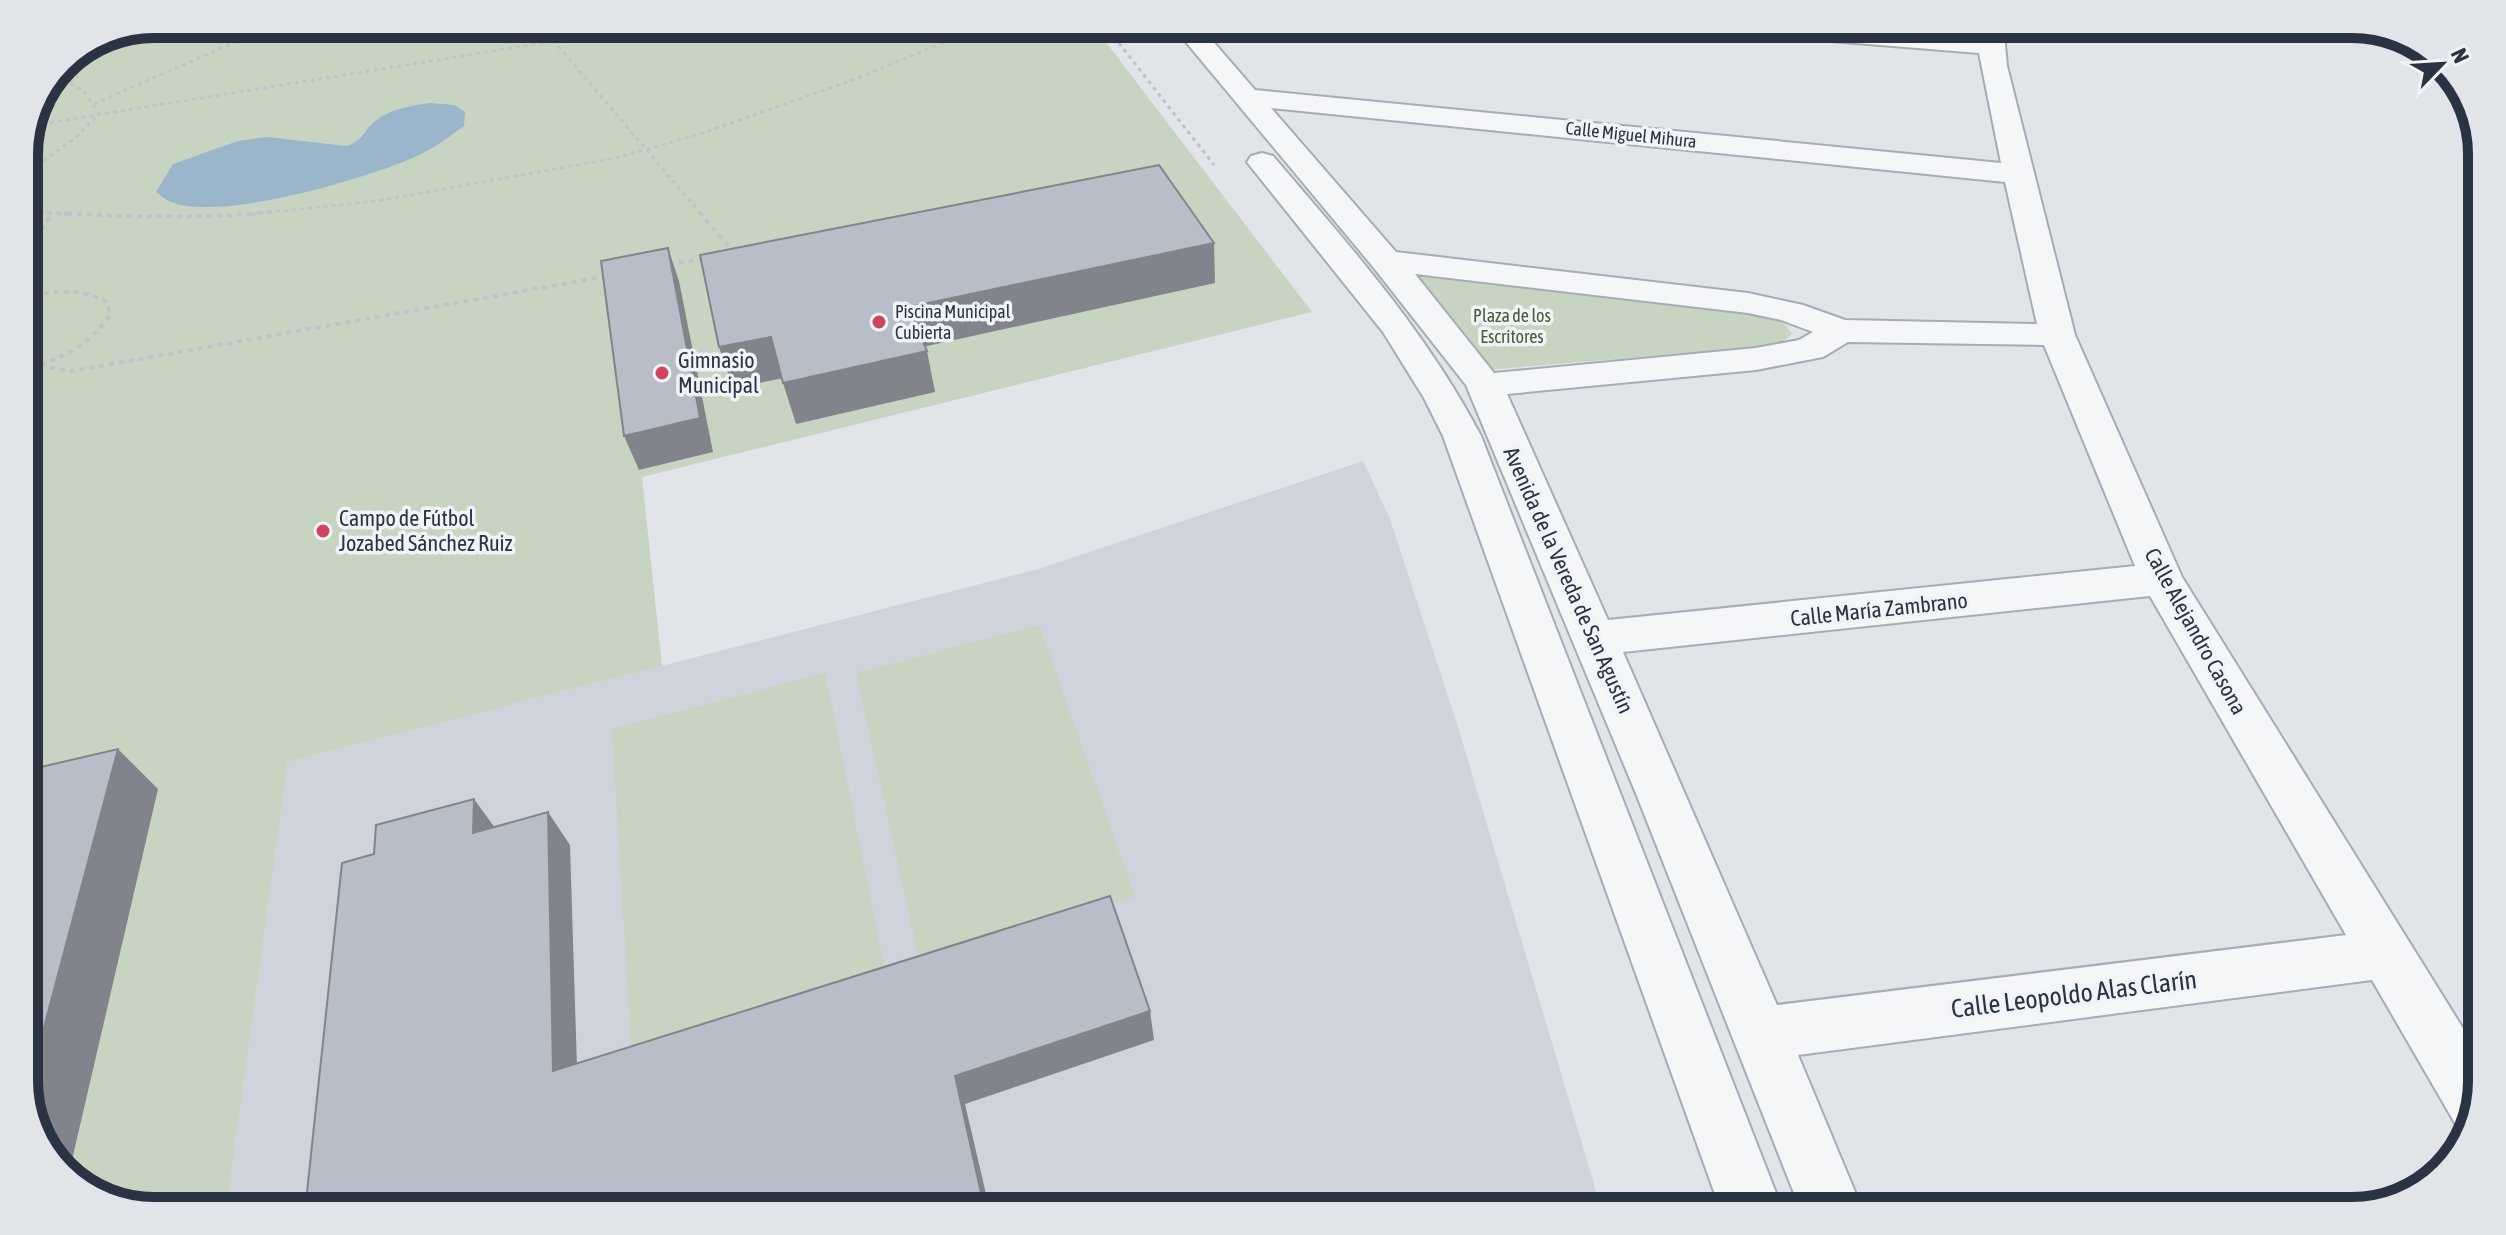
<svg xmlns="http://www.w3.org/2000/svg" width="2506" height="1235" font-family="'Asap Condensed',sans-serif">
<style>
.built{fill:#cfd4dc}
.green{fill:#c7d4c2}
.water{fill:#9bb5cb}
.lines{fill:none;stroke-linecap:round;stroke-linejoin:round}
.minor-casing{stroke:#a6acb4;stroke-width:4}
.path-far1{stroke:#bfc3c9;stroke-width:3;stroke-dasharray:4 4;stroke-linecap:butt}
.path{stroke:#bfc3c9;stroke-width:4;stroke-dasharray:5 5;stroke-linecap:butt}
.minor{fill:#f4f6f8;fill-rule:evenodd}
.shaded-wall{fill:#81858b}
.building{fill:#b8bec7;stroke:#81858b;stroke-width:2}
.poi-dot{fill:#d14460;stroke:#f1f4f7;stroke-width:3}
.labels{text-anchor:middle;stroke-width:7;stroke-linejoin:round;paint-order:stroke}
.far-street-label{font-size:18px;fill:#293342;stroke:#f1f4f7}
.far-poi-label{font-size:18px;fill:#293342;stroke:#f1f4f7;text-anchor:start}
.far-park-label{font-size:18px;fill:#405e36;stroke:#f1f4f7}
.poi-label{font-size:22px;fill:#293342;stroke:#f1f4f7;text-anchor:start}
.street-label{font-size:22px;fill:#293342;stroke:#f1f4f7}
.near-street-label{font-size:26px;fill:#293342;stroke:#f1f4f7}
.rim{fill:none;stroke:#293342;stroke-width:10}
</style>
<rect width="100%" height="100%" fill="#e1e5ea"/>
<!-- built -->
<path class="built" d="M1363,461L1390,519L1458,727L1602,1211H226L288,762L1038,569Z"/>
<!-- green -->
<path class="green" d="M154,24H1092L1312,312L642,477L662,666L288,762L226,1211H154L97,1198L46,1154L24,1090V146L62,62Z
M1417,275L1750,311C1767,316 1783,317 1792,334L1784,341L1769,346L1487,370L1469,338Z
M1039,625L1135,896L920,964L856,673Z
M825,673L887,981L632,1061L612,729Z"/>
<!-- water -->
<path class="water" d="M430,103L455,105L465,112L464,126C449,137 434,148 417,156C368,178 222,222 171,202C166,200 160,195 156,192L173,164L238,141L267,137L346,146C360,142 361,137 370,126C384,110 409,106 430,103Z"/>
<g class="lines">
<defs>
<path id="minor" d="M1171,24H1198L1255,90L2001,163L1979,53L1720,32L1711,30L1707,24H1817L1978,37L1977,24H2003L2007,66L2075,335L2182,577L2482,1059V1081L2470,1131L2456,1125L2372,980L1798,1055L1863,1211H1801L1637,796L1466,385L1374,268ZM1271,108L2005,182L2037,324L1845,320L1803,305L1748,293L1396,252ZM1415,274L1748,313L1781,320L1813,332L1799,340L1756,348L1494,373ZM1848,342L2044,345L2135,566L1608,620L1507,394L1756,370L1823,357ZM2150,596L2346,935L1777,1005L1623,652Z
M1262,153L1273,156C1349,245 1426,331 1481,436L1783,1211H1721L1443,436L1424,398L1383,332L1247,162L1251,156Z"/>
</defs>
<!-- minor casing -->
<use href="#minor" class="minor-casing"/>
<!-- path-far1 -->
<path class="path-far1" d="M555,24L554,41L701,214
M1104,24L1214,165
M66,66L83,53
M48,93L76,77L77,72L60,66
M94,104L276,24
M34,125L660,24
M24,175L75,138L99,114L84,91L70,83
M24,211L72,214
M252,214L377,201L616,158L700,134L850,81L938,45L978,24"/>
<!-- path -->
<path class="path" d="M37,212C115,216 194,220 272,212
M699,212L734,253
M24,254L52,214
M669,265L706,258
M24,297C54,291 81,287 108,303L110,315C89,346 59,360 24,370
M40,366L72,371L608,276"/>
<!-- minor -->
<use href="#minor" class="minor"/>
</g>
<!-- shaded-wall -->
<path class="shaded-wall" d="M1214,243L1215,283L918,348L909,307Z
M668,248L679,281L713,452L639,470L624,436Z
M771,337L784,378L733,388L719,347Z
M927,351L935,392L796,424L783,383Z
M118,749L158,789L69,1173L46,1154L26,1095Z
M474,799L498,832L473,833Z
M548,812L570,845L578,1099L553,1071Z
M1150,1011L1154,1040L965,1104L990,1211H985L955,1076Z"/>
<!-- building -->
<path class="building" d="M1159,165L1214,243L909,307L927,351L783,383L771,337L719,347L700,255Z
M668,248L700,418L624,436L601,261Z
M118,749L26,1095L24,1090V771Z
M474,799L473,833L548,812L553,1071L1110,896L1150,1011L955,1076L985,1211H305L342,863L374,854L376,825Z"/>
<!-- markers -->
<g class="poi-dot">
<circle cx="879" cy="322" r="8"/>
<circle cx="662" cy="373" r="8"/>
<circle cx="323" cy="531" r="8"/>
</g>
<g class="labels">
<!-- far-street labels -->
<g class="far-street-label">
<text transform="translate(1631 135) rotate(6)" y="6">Calle Miguel Mihura</text>
</g>
<!-- far-poi labels -->
<g class="far-poi-label">
<text x="895" y="318">Piscina Municipal<tspan x="895" dy="21">Cubierta</tspan></text>
</g>
<!-- far-park labels -->
<g class="far-park-label">
<text x="1512" y="322">Plaza de los<tspan x="1512" dy="21">Escritores</tspan></text>
</g>
<!-- poi labels -->
<g class="poi-label">
<text x="678" y="368">Gimnasio<tspan x="678" dy="25">Municipal</tspan></text>
<text x="339" y="526">Campo de Fútbol<tspan x="339" dy="25">Jozabed Sánchez Ruiz</tspan></text>
</g>
<!-- street labels -->
<g class="street-label">
<text transform="translate(1569 580) rotate(66)" y="8">Avenida de la Vereda de San Agustín</text>
<text transform="translate(1879 609) rotate(-6)" y="8">Calle María Zambrano</text>
<text transform="translate(2196 631) rotate(61)" y="8">Calle Alejandro Casona</text>
</g>
<!-- near-street labels -->
<g class="near-street-label">
<text transform="translate(2074 994) rotate(-7)" y="9">Calle Leopoldo Alas Clarín</text>
</g>
</g>
<!-- crop -->
<path d="M0 0H2506V1235H0ZM154 38H2352A116 116 0 0 1 2468 154V1081A116 116 0 0 1 2352 1197H154A116 116 0 0 1 38 1081V154A116 116 0 0 1 154 38Z" fill="#e1e5e9" fill-rule="evenodd"/>
<path class="rim" d="M154 38H2352A116 116 0 0 1 2468 154V1081A116 116 0 0 1 2352 1197H154A116 116 0 0 1 38 1081V154A116 116 0 0 1 154 38Z"/>
<!-- north arrow -->
<g transform="translate(2442 64) rotate(65)" stroke="#f1f4f7" stroke-width="6" paint-order="stroke">
<path d="M0-6L14 30L0 20L-14 30Z" fill="#293342"/>
<text y="-12" font-size="22" font-weight="bold" text-anchor="middle" fill="#293342">N</text>
</g>
</svg>
